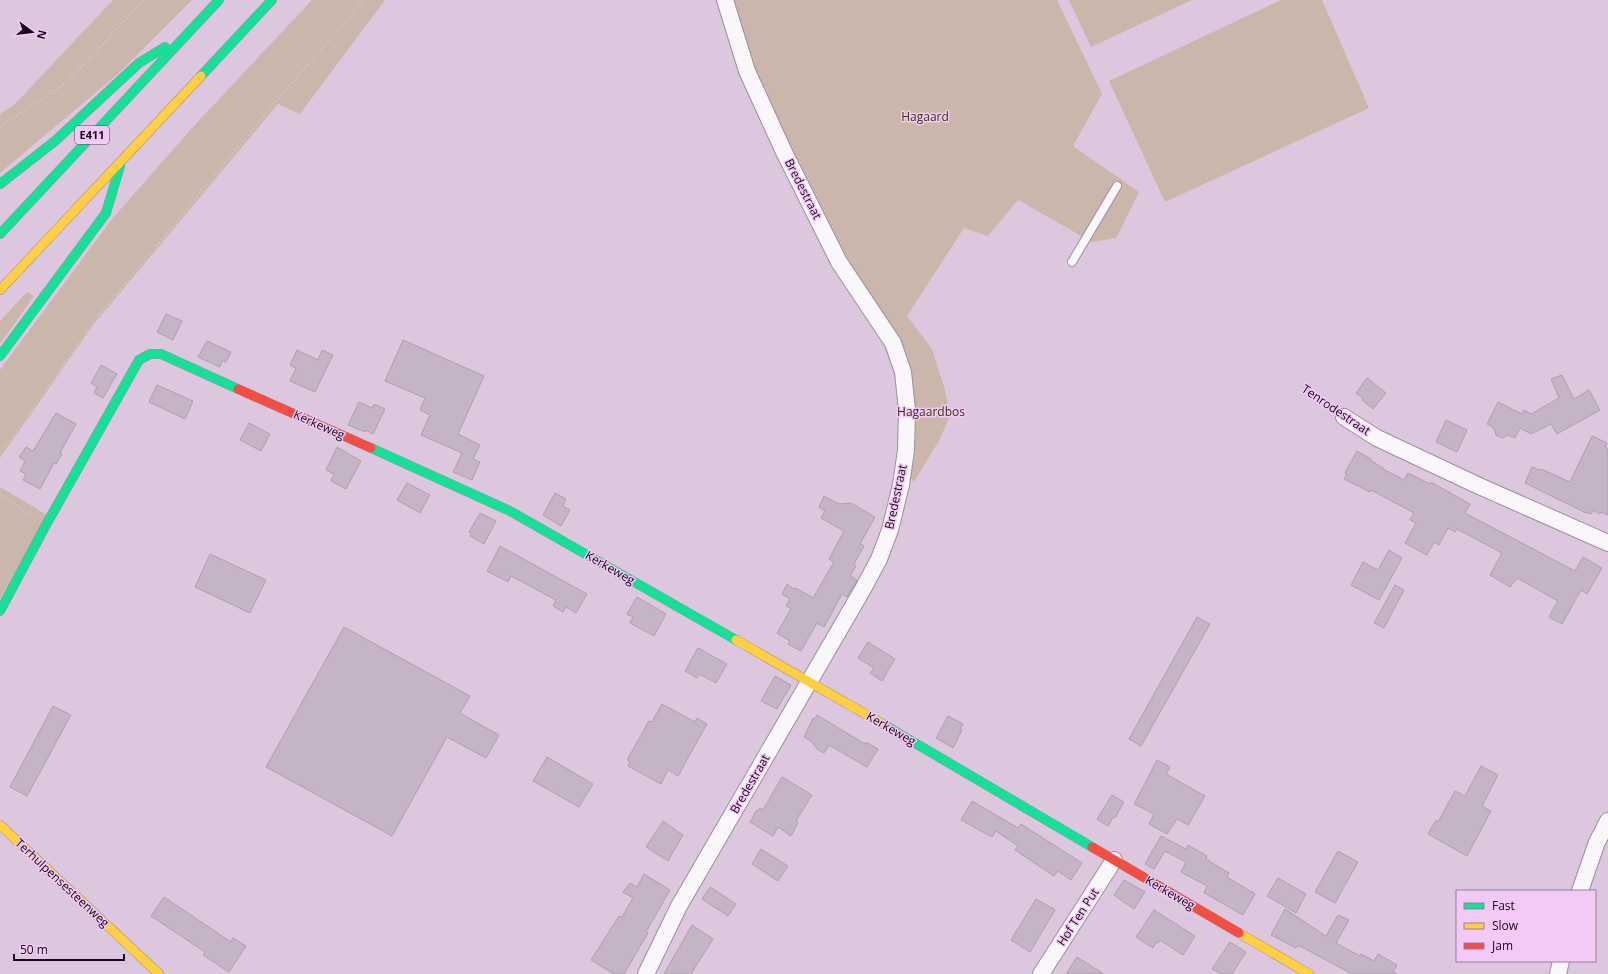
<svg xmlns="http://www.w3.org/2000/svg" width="1608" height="974" font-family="'Open Sans',sans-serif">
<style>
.green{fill:#cbb6ab}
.building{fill:#c5b4c6;stroke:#af9eb0}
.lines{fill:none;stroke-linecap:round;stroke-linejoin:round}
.lane-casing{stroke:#9e8d9f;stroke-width:10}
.street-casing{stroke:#9e8d9f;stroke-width:18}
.fast-casing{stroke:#9e8d9f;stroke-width:10}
.slow-casing{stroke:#9e8d9f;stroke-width:10}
.jam-casing{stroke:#9e8d9f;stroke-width:10}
.path{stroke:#cfc8cf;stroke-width:2.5;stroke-dasharray:1 3;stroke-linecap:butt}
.lane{stroke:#faf7fa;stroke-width:8}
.street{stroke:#faf7fa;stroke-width:16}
.fast{stroke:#16e098;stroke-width:9}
.slow{stroke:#ffcf43;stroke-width:9}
.jam{stroke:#f24e42;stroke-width:9}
.labels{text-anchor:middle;stroke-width:3;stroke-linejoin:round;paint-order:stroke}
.shield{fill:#f3caf5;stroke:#584259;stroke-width:1}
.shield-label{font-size:11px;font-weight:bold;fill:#150716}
.park-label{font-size:12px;fill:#3a2e13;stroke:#f3caf5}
.street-label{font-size:12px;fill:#150716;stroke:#f3caf5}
</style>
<rect width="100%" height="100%" fill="#ddc7de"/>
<!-- green -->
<path class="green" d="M113,0H192L119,73L0,173V114L14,105Z
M312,0H385L300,114L278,104L94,324L0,458V370L112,219L192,128Z
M731,0H1057L1102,94L1073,146L1139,192L1116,238L1092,242L1018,200L988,236L964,228L907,316L932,349L945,390L950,415L940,439L914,482L907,474L909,370L843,261L753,67Z
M1069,0H1192L1091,47Z
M1281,0H1322L1369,108L1165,202L1109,81Z
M27,292L34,296L0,344V321Z
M0,487L47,515L0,599Z"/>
<!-- building -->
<path class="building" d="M166,314L182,321L173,340L157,332Z
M403,340L484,376L458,434L480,445L473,459L480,462L472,480L453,472L462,453L421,435L430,415L420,410L425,398L385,381Z
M207,341L231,352L226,362L222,361L220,367L198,357Z
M297,350L318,360L322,350L333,355L315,392L290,381L296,368L290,365Z
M101,365L117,374L103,398L94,393L97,387L91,383Z
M1562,375L1574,399L1589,390L1600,410L1557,434L1551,424L1531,434L1520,428L1515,438L1508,435L1502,438L1496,435L1494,428L1487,424L1498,402L1522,414L1524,410L1531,414L1559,398L1551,379Z
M1367,378L1386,393L1373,409L1362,400L1363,398L1356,393Z
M157,385L193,401L185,419L149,402Z
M359,402L372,408L374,404L385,409L373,434L365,430V432L348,425Z
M56,413L76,424L60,453L62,454L56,464L54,463L40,489L23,480L26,474L20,471L25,461L19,457L26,447L33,451Z
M1446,420L1467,430L1457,452L1436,442Z
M249,423L270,434L261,451L240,440Z
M1592,436L1607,443L1605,447L1608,449V515L1601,512L1600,514L1593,510L1591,514L1584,512L1525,483L1532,467L1540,470L1541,469L1570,482Z
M337,447L361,461L346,489L331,481L334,474L326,470Z
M1357,451L1371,459L1370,460L1383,468V469L1404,480L1408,473L1430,484L1431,482L1445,490L1470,504L1465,513L1575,571L1583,557L1602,568L1587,594L1581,590L1562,624L1549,617L1558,601L1517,578L1510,587L1490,575L1502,553L1457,529L1455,532L1448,528L1439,545L1434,542L1427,555L1405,543L1416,523L1410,520L1414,513L1371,490L1370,492L1344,479L1347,474L1345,473Z
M407,483L430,495L420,513L397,500Z
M555,493L566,499L563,506L570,510L561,526L543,515Z
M824,496L839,504L851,503L875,517L860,544L864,546L854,564L856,566L850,576L857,580L855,584L847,597L842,594L824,627L817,623L801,651L788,644L790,641L777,633L791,609L786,606L790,599L782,594L787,584L794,589L796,588L813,598L834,562L829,559L844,531L821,518L825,511L819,507Z
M480,513L496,521L484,544L470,536L472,533L469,532Z
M500,546L587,594L576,613L566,607L563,612L553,606L556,600L511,576L508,582L487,571Z
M1389,550L1402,558L1379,600L1351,585L1363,562L1378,570Z
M210,554L266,580L250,613L195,587Z
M1395,585L1404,590L1384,628L1374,623Z
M637,597L666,614L654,636L630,623L633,617L627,614Z
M1197,617L1210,624L1141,746L1129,739Z
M344,627L470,696L460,713L499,735L486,758L447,737L392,836L266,767Z
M868,642L895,659L882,681L870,673L874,668L858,658Z
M698,648L727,664L716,683L699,674L697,678L685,671Z
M775,676L791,685L777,709L761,701Z
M662,704L695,722L697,718L707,724L678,776L668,770L661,784L628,766L630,762L627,760L649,721L652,722Z
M53,706L71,715L27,796L10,787Z
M817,715L865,744L866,742L878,749L867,767L829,745L824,753L818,750L811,741L804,737L813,718L815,719Z
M948,716L963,724L960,729L962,730L953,748L936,738Z
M547,757L593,784L579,807L533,781Z
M1157,760L1170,767L1166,774L1205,796L1188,825L1177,819L1167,834L1149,824L1154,814L1134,804Z
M1481,766L1498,775L1482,806L1491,811L1467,856L1428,834L1436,820L1438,822L1455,791L1465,796Z
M782,777L812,795L796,821L798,823L791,836L778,827L773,836L750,822L757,810L758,811L760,808L763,810Z
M1112,795L1124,802L1115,818L1113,817L1108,826L1097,819Z
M972,801L1018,828L1021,824L1082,863L1071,880L1058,871L1054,876L1015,850L1018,846L996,831L992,837L961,820Z
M663,821L683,835L668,861L646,847Z
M1161,836L1186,849L1188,845L1207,856L1206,859L1229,873L1227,877L1255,894L1243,915L1204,893L1207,886L1181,872L1186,862L1165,851L1154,869L1145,864Z
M761,849L788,866L778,881L752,864Z
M1338,851L1358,862L1335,903L1315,892Z
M644,874L670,890L646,932L648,933L624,974H614L591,960L619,916L622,917L633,898L623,892L630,883L637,887Z
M1278,878L1306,894L1296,913L1267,896Z
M1124,880L1145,892L1134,909L1114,895Z
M710,887L736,904L728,916L702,899Z
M164,897L231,942L233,938L246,946L229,972L203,955L205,952L151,916Z
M1036,899L1055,910L1030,952L1011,940Z
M1285,909L1326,936L1338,915L1349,920L1336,943L1360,956L1361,954L1374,961L1378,954L1397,965L1393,972L1397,974H1352L1298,945L1296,948L1271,935Z
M1154,910L1195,936L1183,955L1160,940L1158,943L1156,942L1153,948L1136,937Z
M692,925L713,939L691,974H664L677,951Z
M1230,942L1246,952L1232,974H1221L1212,969Z
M1077,957L1104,974H1066Z"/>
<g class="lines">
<defs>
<path id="lane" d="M1072,262L1117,186"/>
<path id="street" d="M1344,417L1377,438L1477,485L1608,543
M1580,891L1597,842L1608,821
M646,974L679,906L863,589L879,559L890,530L901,485L906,450L907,410L903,372L893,343L839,262L784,152L747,71L725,0
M1041,974L1114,860
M1558,974L1561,961"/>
<path id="fast" d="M201,76L272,0
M0,184L55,141L139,63L165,47
M0,234L219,0
M0,356L106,213L120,166
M371,448L510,511L736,640
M0,611L46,525L139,360L150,354H161L238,389
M881,723L1092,847"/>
<path id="slow" d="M0,290L201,76
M736,640L881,723
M0,825L159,974
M1239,933L1309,974"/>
<path id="jam" d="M238,389L371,448
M1092,847L1239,933"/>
</defs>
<!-- lane casing -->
<use href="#lane" class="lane-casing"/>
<!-- street casing -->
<use href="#street" class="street-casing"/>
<!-- fast casing -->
<use href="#fast" class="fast-casing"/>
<!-- slow casing -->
<use href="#slow" class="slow-casing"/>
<!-- jam casing -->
<use href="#jam" class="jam-casing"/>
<!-- path -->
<path class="path" d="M1488,0L1522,42
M0,127L67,82L144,0
M1120,241C1132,226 1150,207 1154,188L1125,127
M1090,255L1327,144L1522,42L1608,4
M1080,270L1088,277L1281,373L1333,408
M99,314V324L134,342
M0,454L100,314L279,98L364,0
M0,494L31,515
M873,941L909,886"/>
<!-- lane -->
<use href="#lane" class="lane"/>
<!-- street -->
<use href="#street" class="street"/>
<!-- fast -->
<use href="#fast" class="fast"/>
<!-- slow -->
<use href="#slow" class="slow"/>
<!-- jam -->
<use href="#jam" class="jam"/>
</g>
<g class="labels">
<!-- shield labels -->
<rect class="shield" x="75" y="126" width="34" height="18" rx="3"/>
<g class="shield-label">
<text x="92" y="139">E411</text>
</g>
<!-- park labels -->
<g class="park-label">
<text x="925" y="121">Hagaard</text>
<text x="931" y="416">Hagaardbos</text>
</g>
<!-- street labels -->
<g class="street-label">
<text transform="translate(803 189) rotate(63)" y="4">Bredestraat</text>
<text transform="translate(1336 410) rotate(34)" y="4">Tenrodestraat</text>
<text transform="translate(319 425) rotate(24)" y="4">Kerkeweg</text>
<text transform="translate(896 497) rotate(-78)" y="4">Bredestraat</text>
<text transform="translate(610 568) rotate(30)" y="4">Kerkeweg</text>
<text transform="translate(891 729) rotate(30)" y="4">Kerkeweg</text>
<text transform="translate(750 784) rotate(-60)" y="4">Bredestraat</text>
<text transform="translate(62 883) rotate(43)" y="4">Terhulpensesteenweg</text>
<text transform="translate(1170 893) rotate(30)" y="4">Kerkeweg</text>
<text transform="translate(1078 917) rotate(-57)" y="4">Hof Ten Put</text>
</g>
</g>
<!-- legend -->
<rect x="1456" y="890" width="140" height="72" fill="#f3caf5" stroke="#9a7c9c"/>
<rect x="1464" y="903" width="20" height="6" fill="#16e098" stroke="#9a7c9c"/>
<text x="1492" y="910" font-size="12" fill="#150716">Fast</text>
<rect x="1464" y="923" width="20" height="6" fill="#ffcf43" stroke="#9a7c9c"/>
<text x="1492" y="930" font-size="12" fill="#150716">Slow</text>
<rect x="1464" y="943" width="20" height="6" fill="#f24e42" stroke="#9a7c9c"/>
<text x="1492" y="950" font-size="12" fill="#150716">Jam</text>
<!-- north arrow -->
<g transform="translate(32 32) rotate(105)" stroke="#f3caf5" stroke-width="3" paint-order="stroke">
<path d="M0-3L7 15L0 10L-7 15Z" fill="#150716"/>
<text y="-6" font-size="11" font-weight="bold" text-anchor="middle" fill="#150716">N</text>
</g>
<!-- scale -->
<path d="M14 954v6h110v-6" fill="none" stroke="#150716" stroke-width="2"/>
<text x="20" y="954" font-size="12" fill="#150716" stroke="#f3caf5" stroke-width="3" paint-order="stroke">50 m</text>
</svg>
